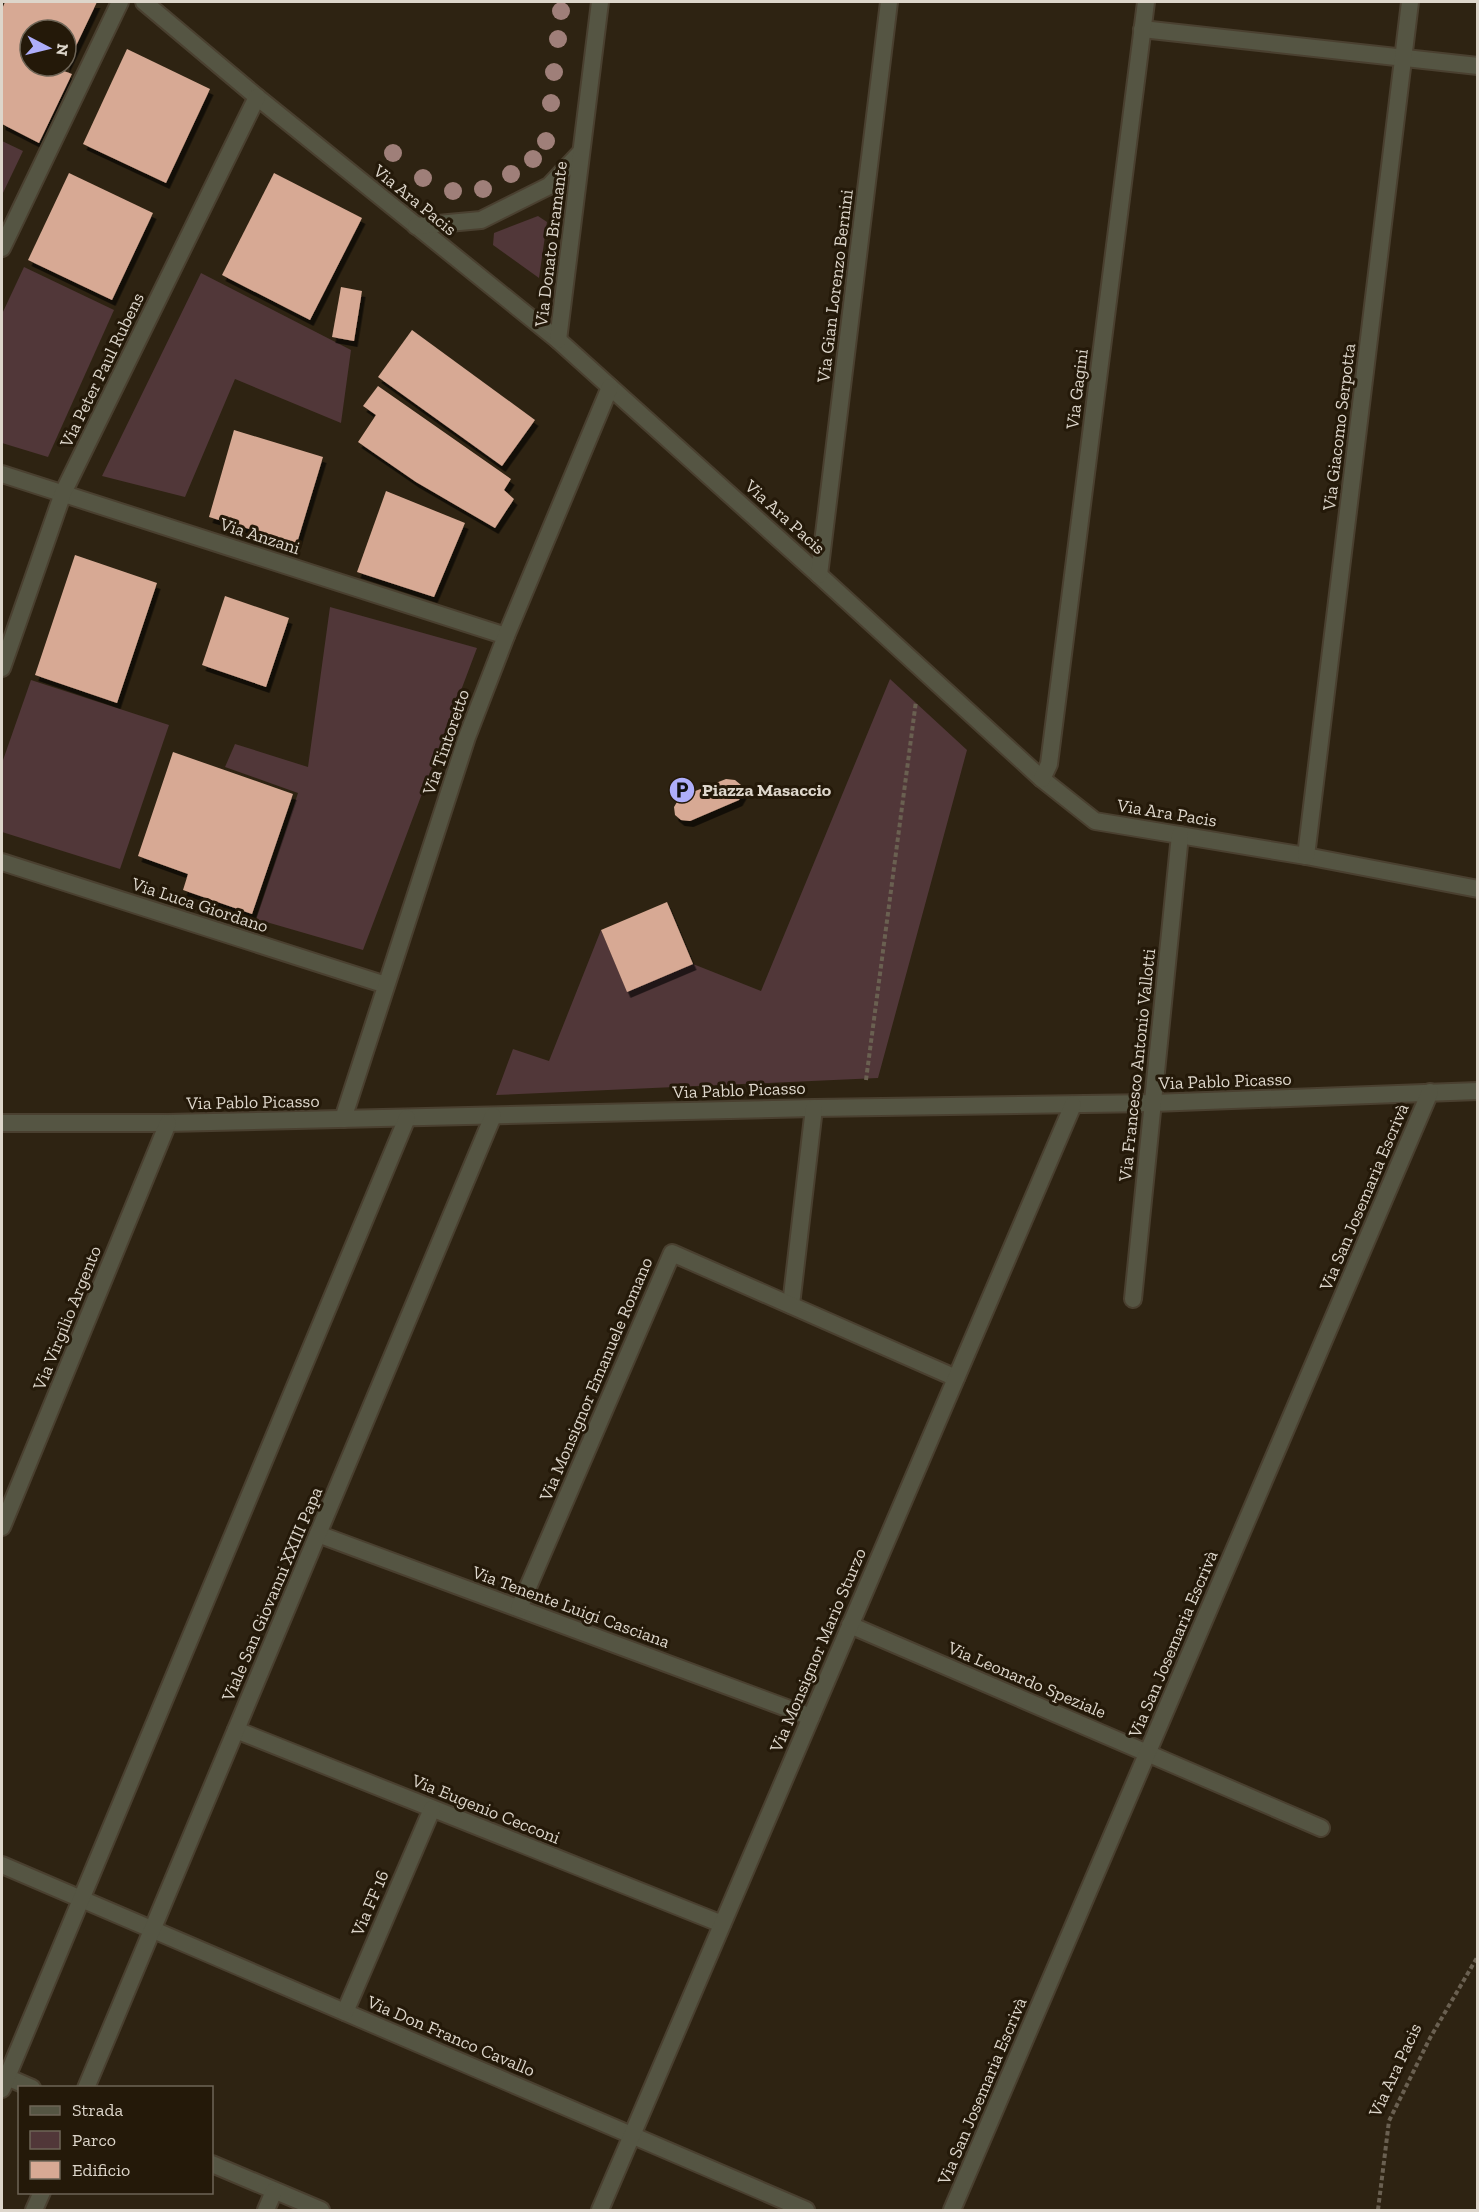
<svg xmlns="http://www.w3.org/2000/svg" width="1479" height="2212" viewBox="0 0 1479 2212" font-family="'Zilla Slab',serif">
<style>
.green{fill:#513739}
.building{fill:#d7a994;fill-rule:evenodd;filter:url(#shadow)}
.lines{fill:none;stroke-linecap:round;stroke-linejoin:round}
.minor-casing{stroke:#4a4030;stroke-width:20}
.path{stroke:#6a6051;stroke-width:4;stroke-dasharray:4.5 3;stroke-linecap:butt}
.minor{stroke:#555543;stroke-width:16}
.tree{fill:#9f7f79}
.labels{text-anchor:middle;stroke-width:6;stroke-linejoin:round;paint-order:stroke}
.street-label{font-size:18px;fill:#ddd6cb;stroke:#241909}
.poi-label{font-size:18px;font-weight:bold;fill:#ddd6cb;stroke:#241909;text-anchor:start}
</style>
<defs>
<filter id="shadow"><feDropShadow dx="3.5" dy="6" stdDeviation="0" flood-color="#0009"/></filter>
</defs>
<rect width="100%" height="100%" fill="#2e2312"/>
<g class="green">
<path d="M2,141l21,10 -21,44z"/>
<path d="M538,216l9,6 -8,56 -46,-33 1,-12z"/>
<path d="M24,267l90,43 -66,147 -46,-14v-129z"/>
<path d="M201,273l150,77 -10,73 -106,-44 -50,118 -83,-21z"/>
<path d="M330,607l147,41 -114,302 -107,-31 42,-126 -73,-26 10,-23 73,23z"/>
<path d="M890,679l77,71 -89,328 -382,17 17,-46 36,12 52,-131 26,61 66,-27 68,27z"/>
<path d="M31,680l138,45 -49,144 -118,-37v-69z"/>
</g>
<g class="building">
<path d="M5,2h92l-33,69 8,3 -33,69 -37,-19v-115zM30,30h36v36h-36z"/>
<path d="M127,49l83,40 -44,94 -83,-39z"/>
<path d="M69,173l84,40 -41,87 -84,-40z"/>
<path d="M274,173l88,45 -52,102 -88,-45z"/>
<path d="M341,287l21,4 -8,50 -22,-4z"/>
<path d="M412,330l123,90 -33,46 -124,-89z"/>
<path d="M378,386l133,93 -7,11 10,9 -19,29 -79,-46 -58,-40 18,-27 -13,-9z"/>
<path d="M234,430l89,27 -26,86 -88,-26z"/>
<path d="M386,491l79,32 -31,74 -77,-25z"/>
<path d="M75,555l82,28 -40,120 -82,-28z"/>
<path d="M225,596l64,22 -23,69 -64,-22z"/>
<path d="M173,752l120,42 -41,120 -69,-24 5,-16 -50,-18z"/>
<path d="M726,779l9,1 6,5 2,8 -4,7 -49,21 -9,-1 -6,-5 -1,-8 6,-10z"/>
<path d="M667,902l26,62 -66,28 -26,-62z"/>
</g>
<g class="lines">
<defs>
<g id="minor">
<path d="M144,2l113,95 301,243 261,235 223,204 53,42 211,35 172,33"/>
<path d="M1142,29l336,37"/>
<path d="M416,226l65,-6 68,-34 32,-34"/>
<path d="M2,248l118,-246"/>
<path d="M558,340l42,-338"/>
<path d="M2,474l504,162"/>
<path d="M819,575l70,-573"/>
<path d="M2,668l61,-175 194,-396"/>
<path d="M1042,779l7,-15 97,-762"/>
<path d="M1306,856l104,-854"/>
<path d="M2,862l384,123"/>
<path d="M343,1119l124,-382 39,-101 104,-249"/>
<path d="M2,1123h166l646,-15 339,-5 325,-12"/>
<path d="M1133,1299l47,-464"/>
<path d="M791,1305l23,-197"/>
<path d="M2,1527l166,-404"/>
<path d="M318,1534l493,183"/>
<path d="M519,1608l153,-355 284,125"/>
<path d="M850,1625l471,203"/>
<path d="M236,1730l486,194"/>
<path d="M2,1865l804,345"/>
<path d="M345,2012l87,-203"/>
<path d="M2,2075l30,13"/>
<path d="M86,2088l407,-972"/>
<path d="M2,2089l405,-971"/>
<path d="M212,2164l109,46"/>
<path d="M34,2210l8,-18"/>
<path d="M266,2210l8,-19"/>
<path d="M600,2210l473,-1105"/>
<path d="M952,2210l478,-1118"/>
</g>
</defs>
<use href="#minor" class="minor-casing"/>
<g class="path">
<path d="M866,1080l50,-379"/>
<path d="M1378,2210l11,-89 41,-83 48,-82"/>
</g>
<use href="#minor" class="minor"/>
</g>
<g class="tree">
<circle cx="561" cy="11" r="9"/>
<circle cx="558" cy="39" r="9"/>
<circle cx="554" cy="72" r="9"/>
<circle cx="551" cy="103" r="9"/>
<circle cx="546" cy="141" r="9"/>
<circle cx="393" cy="153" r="9"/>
<circle cx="533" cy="159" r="9"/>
<circle cx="511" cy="174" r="9"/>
<circle cx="423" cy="178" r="9"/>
<circle cx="483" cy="189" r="9"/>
<circle cx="453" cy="191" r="9"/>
</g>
<defs>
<symbol id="parking-disc" viewBox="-11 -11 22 22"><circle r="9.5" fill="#aeaefa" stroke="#241909"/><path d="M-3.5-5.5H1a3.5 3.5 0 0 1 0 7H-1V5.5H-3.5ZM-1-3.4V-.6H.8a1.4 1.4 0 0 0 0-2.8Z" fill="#111"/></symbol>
</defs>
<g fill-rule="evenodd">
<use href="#parking-disc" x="667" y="775" width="30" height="30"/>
</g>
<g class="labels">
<g class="street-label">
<text transform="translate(415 200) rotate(39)" y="6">Via Ara Pacis</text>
<text transform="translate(551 244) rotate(-83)" y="6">Via Donato Bramante</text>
<text transform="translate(835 286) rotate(-83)" y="6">Via Gian Lorenzo Bernini</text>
<text transform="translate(102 370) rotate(-64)" y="6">Via Peter Paul Rubens</text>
<text transform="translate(1077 389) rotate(-83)" y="6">Via Gagini</text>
<text transform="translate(1339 427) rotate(-83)" y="6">Via Giacomo Serpotta</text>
<text transform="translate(785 517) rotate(42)" y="6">Via Ara Pacis</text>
<text transform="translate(260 536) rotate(18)" y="6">Via Anzani</text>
<text transform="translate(446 742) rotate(-71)" y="6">Via Tintoretto</text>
<text transform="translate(1167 813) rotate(9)" y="6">Via Ara Pacis</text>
<text transform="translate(200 905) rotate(18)" y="6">Via Luca Giordano</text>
<text transform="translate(1137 1065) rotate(-84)" y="6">Via Francesco Antonio Vallotti</text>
<text transform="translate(1225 1081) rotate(-2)" y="6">Via Pablo Picasso</text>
<text transform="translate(739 1090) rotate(-2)" y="6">Via Pablo Picasso</text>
<text transform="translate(253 1102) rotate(-1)" y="6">Via Pablo Picasso</text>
<text transform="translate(1364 1197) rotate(-67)" y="6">Via San Josemaria Escrivà</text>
<text transform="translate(67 1318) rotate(-68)" y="6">Via Virgilio Argento</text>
<text transform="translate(596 1379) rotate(-67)" y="6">Via Monsignor Emanuele Romano</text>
<text transform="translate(272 1594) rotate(-67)" y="6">Viale San Giovanni XXIII Papa</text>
<text transform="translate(571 1607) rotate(20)" y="6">Via Tenente Luigi Casciana</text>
<text transform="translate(1173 1644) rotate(-67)" y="6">Via San Josemaria Escrivà</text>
<text transform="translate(818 1650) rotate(-67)" y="6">Via Monsignor Mario Sturzo</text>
<text transform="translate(1027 1680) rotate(23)" y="6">Via Leonardo Speziale</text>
<text transform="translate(486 1809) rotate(22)" y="6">Via Eugenio Cecconi</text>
<text transform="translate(370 1903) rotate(-67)" y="6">Via FF 16</text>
<text transform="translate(451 2036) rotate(23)" y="6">Via Don Franco Cavallo</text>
<text transform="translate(1395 2070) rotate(-65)" y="6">Via Ara Pacis</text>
<text transform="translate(982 2091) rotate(-67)" y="6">Via San Josemaria Escrivà</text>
</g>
<g class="poi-label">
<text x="702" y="796">Piazza Masaccio</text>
</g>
</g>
<rect width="1479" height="2212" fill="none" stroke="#ddd6cb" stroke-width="6"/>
<rect x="18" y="2086" width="195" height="108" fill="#241909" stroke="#6e6557" stroke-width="1.5"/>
<rect x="30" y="2106" width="30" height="9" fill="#555543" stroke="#6e6557" stroke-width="1.5"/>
<text x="72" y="2116" font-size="18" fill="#ddd6cb">Strada</text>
<rect x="30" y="2131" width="30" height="18" fill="#513739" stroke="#6e6557" stroke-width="1.5"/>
<text x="72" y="2146" font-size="18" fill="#ddd6cb">Parco</text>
<rect x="30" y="2161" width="30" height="18" fill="#d7a994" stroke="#6e6557" stroke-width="1.5"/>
<text x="72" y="2176" font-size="18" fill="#ddd6cb">Edificio</text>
<g transform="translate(48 48) rotate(97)"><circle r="28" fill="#241909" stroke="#6e6557" stroke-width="1.5"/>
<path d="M0-4.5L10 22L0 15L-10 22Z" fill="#aeaefa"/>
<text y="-9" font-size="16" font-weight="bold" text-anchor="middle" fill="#ddd6cb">N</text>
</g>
</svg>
